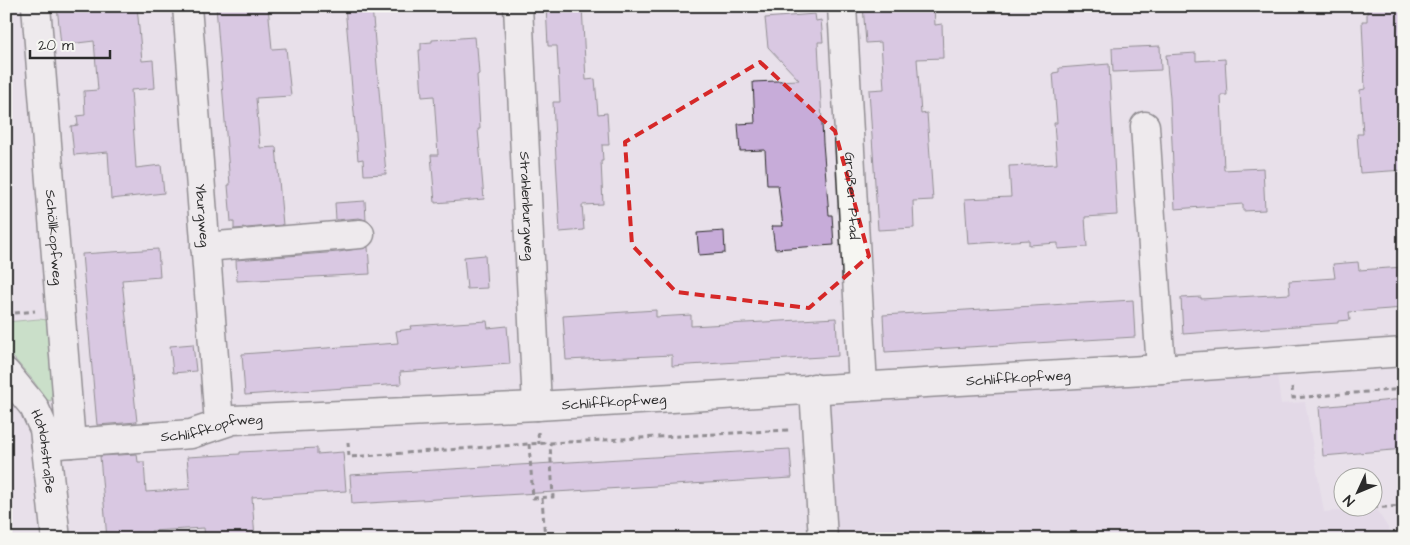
<svg xmlns="http://www.w3.org/2000/svg" width="1410" height="545" viewBox="0 0 1410 545" font-family="'Architects Daughter',sans-serif">
<style>
.built{fill:#ded0e5}
.green{fill:#a6dea2;stroke:#688466}
.building{fill:#c7acd9;stroke:#2b2b2b}
.lines{fill:none;stroke-linecap:round;stroke-linejoin:round}
.minor-casing{stroke:#2b2b2b;stroke-width:31}
.path{stroke:#2b2b2b;stroke-width:3;stroke-dasharray:5 4;stroke-linecap:butt}
.minor{stroke:#f6f6f2;stroke-width:28}
.marked{fill:none;stroke:#d62828;stroke-width:4;stroke-dasharray:10 6;stroke-linejoin:round}
.labels{text-anchor:middle;stroke-width:4;stroke-linejoin:round;paint-order:stroke}
.street-label{font-size:14px;fill:#2b2b2b;stroke:#f6f6f2}
</style>
<rect width="100%" height="100%" fill="#e8e0ea"/>
<filter id="ink" filterUnits="userSpaceOnUse"><feTurbulence type="fractalNoise" baseFrequency=".02" numOctaves="2"/><feDisplacementMap in="SourceGraphic" scale="10" xChannelSelector="R" yChannelSelector="G"/><feConvolveMatrix kernelMatrix="1 2 1 2 8 2 1 2 1" color-interpolation-filters="sRGB"/></filter>
<g filter="url(#ink)">
<path class="built" d="M1277,376l4,28 24,-2 19,110 52,-3 19,30h-561l-9,-137z"/>
<path class="green" d="M39,319l8,1 3,7 3,61 -2,13 -4,-1 -15,-21 -26,-30v-27z"/>
<g class="building">
<path d="M57,6h80l5,55 11,-1 2,28 -24,2 5,78 25,-3 3,28 -53,6 -3,-47 -34,3 -3,-29 7,-1 -1,-9 8,-1 -1,-24 14,-1 -4,-49 -33,4z"/>
<path d="M216,6h52l4,43 14,-1 5,48 -35,2 4,50 16,-1 7,78 -49,4v-7h-3l-3,-37h2z"/>
<path d="M345,6h27l14,168 -22,1 -1,-16 -5,1z"/>
<path d="M546,6h36l4,74 9,-1 3,35 9,-1 2,32h-7l1,16h-2l2,43 -21,1 2,25 -24,2 -7,-130h7l-3,-56h-9z"/>
<path d="M863,6h71l1,19 7,-1 1,34 -26,1 4,55 6,-1 6,87 -20,1 1,27 -36,2 -9,-140 15,-1 -3,-47 -15,1z"/>
<path d="M1367,6h37v164l-44,3 -3,-39h6l-3,-44 5,-1 -3,-68h5z"/>
<path d="M815,14l1,7 5,-1 2,22h-5l5,101 6,72h3l2,30 -59,4 -3,-23h11l-5,-41h-11l-2,-35 -25,1 -2,-27 17,-1 -2,-41 46,-2 -31,-33 -3,-29z"/>
<path d="M474,37l1,10h2l2,27 -2,1 3,54h-2l6,70 -49,4 -4,-48h7l-4,-59 -12,1 -3,-47h2v-7l11,-1v-2z"/>
<path d="M1160,46l1,24 -48,2 -1,-24z"/>
<path d="M1196,53v8l29,-2 2,36h-6l3,75 39,-2 2,42 -22,1v-7l-68,5 -5,-111 -4,-43z"/>
<path d="M1109,64l8,151 -32,2 2,30 -29,2v-6l-29,2v-5l-61,4 -3,-45 46,-2 -2,-31 48,-2 -3,-41h3l-4,-50 6,-1v-4z"/>
<path d="M365,201l1,19 -7,-2 -23,2 -1,-17z"/>
<path d="M724,231l1,22 -26,2 -2,-22z"/>
<path d="M368,247l2,27 -133,7 -1,-21 103,-8z"/>
<path d="M158,249l2,28 -38,3 15,142 -40,3 -15,-171z"/>
<path d="M485,255l2,33 -20,1 -3,-32z"/>
<path d="M1358,262l1,8 45,-3v41l-55,4 1,8 -12,1v2l-155,11 -2,-36 20,-1v2l89,-5 -1,-13 46,-3 -2,-14z"/>
<path d="M1133,300l2,37 -250,15 -2,-37z"/>
<path d="M656,310v7l35,-2v11l145,-8 2,38 -166,10v-11l-106,5 -3,-44z"/>
<path d="M487,321l1,7 19,-2 3,38 -110,8 1,12 -156,11 -3,-41 156,-11 -2,-12 15,-2 -1,-3z"/>
<path d="M193,344l3,27 -23,2 -3,-27z"/>
<path d="M1404,399v50l-81,7 -4,-49z"/>
<path d="M317,448v6l26,-2 3,39 -94,6 3,42h-50l-1,-11 -53,3v8h-44l-7,-83 37,-2 1,8h6l2,30 44,-3 -3,-32 53,-3v-2z"/>
<path d="M790,449l2,29 -440,26 -2,-29z"/>
</g>
<g class="lines">
<defs>
<g id="minor">
<path id="s1" d="M36,6l35,437 -25,2"/>
<path id="s2" d="M187,6l32,417"/>
<path id="s3" d="M518,6l19,400"/>
<path id="s4" d="M842,6l21,380"/>
<path d="M1145,126l16,243"/>
<path d="M205,247l155,-13"/>
<path id="s5" d="M6,373l28,34 10,22 12,110"/>
<path d="M814,388l9,151"/>
<path id="s6" d="M71,443l120,-9 42,-14 304,-14 624,-37 243,-17"/>
</g>
</defs>
<use href="#minor" class="minor-casing"/>
<g class="path">
<path d="M6,314l29,-3"/>
<path d="M1292,387l1,11 111,-9"/>
<path d="M538,432l1,12"/>
<path d="M348,442l1,15 180,-13 261,-14"/>
<path d="M529,444l4,54 20,-1 -3,-54"/>
<path d="M542,498l3,41"/>
<path d="M1346,509l58,-3"/>
</g>
<use href="#minor" class="minor"/>
</g>
</g>
<path d="M0 0H1410V545H0ZM760,62l75,69 34,125 -60,52 -133,-16 -44,-47 -7,-103z" fill="#e8e0ea" fill-opacity=".55" fill-rule="evenodd"/>
<path class="marked" d="M760,62l75,69 34,125 -60,52 -133,-16 -44,-47 -7,-103z"/>
<g class="labels">
<g class="street-label">
<text dy="5" stroke="none"><textPath href="#s4" startOffset="190">Großer Pfad</textPath></text>
<text dy="5" stroke="none"><textPath href="#s3" startOffset="200">Strahlenburgweg</textPath></text>
<text dy="5" stroke="none"><textPath href="#s2" startOffset="210">Yburgweg</textPath></text>
<text dy="5" stroke="none"><textPath href="#s1" startOffset="232">Schöllkopfweg</textPath></text>
<text dy="5" stroke="none"><textPath href="#s6" startOffset="951">Schliffkopfweg</textPath></text>
<text dy="5" stroke="none"><textPath href="#s6" startOffset="546">Schliffkopfweg</textPath></text>
<text dy="5" stroke="none"><textPath href="#s6" startOffset="142">Schliffkopfweg</textPath></text>
<text dy="5" stroke="none"><textPath href="#s5" startOffset="90">Hohlohstraße</textPath></text>
</g>
</g>
<rect width="1410" height="545" fill="none" stroke="#f6f6f2" stroke-width="25"/>
<rect x="12" y="12" width="1385" height="520" fill="none" stroke="#2b2b2b" stroke-width="2" filter="url(#ink)"/>
<g transform="translate(1358 492) rotate(226)"><circle r="24" fill="#f6f6f2" stroke="#a5a5a2"/>
<path d="M0-4L9 19L0 12L-9 19Z" fill="#2b2b2b"/>
<text y="-8" font-size="14" font-weight="bold" text-anchor="middle" fill="#2b2b2b">N</text>
</g>
<path d="M30 50v8h80v-8" fill="none" stroke="#2b2b2b" stroke-width="2.5"/>
<text x="38" y="50" font-size="15" fill="#2b2b2b" stroke="#f6f6f2" stroke-width="4" paint-order="stroke">20 m</text>
</svg>
